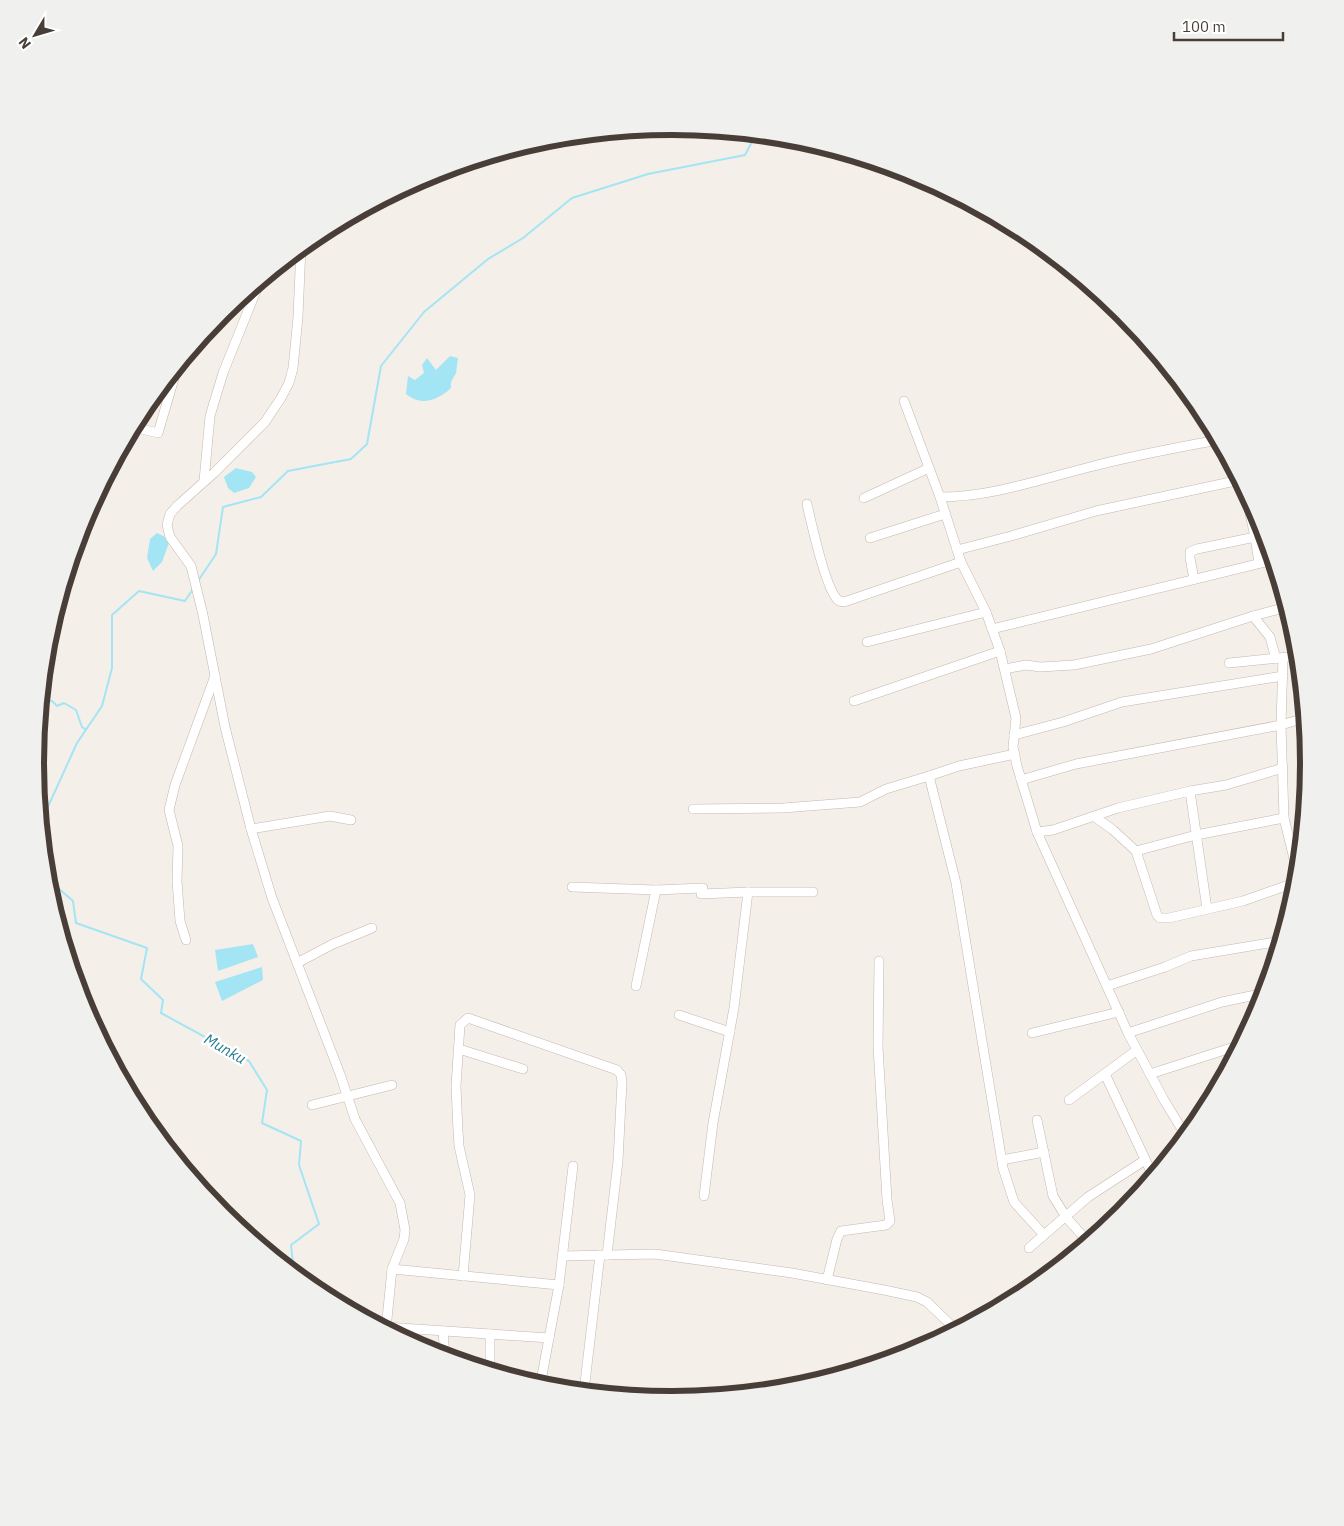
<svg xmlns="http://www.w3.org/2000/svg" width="1344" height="1526" viewBox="0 0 1344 1526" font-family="'IBM Plex Sans',sans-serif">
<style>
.water{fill:#a3e5f4}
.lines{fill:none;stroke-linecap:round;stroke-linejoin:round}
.stream{stroke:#a3e5f4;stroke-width:2}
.street-casing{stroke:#c4b7ae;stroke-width:10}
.street{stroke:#fff;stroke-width:9}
.labels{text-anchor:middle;stroke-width:5;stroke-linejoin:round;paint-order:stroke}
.water-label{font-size:15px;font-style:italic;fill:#247c90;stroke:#fff}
.rim{fill:none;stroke:#493e37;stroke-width:6}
</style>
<rect width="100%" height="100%" fill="#f5efe9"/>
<g class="water">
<path d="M450,356l8,2 -2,15 -5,9v6c-8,8 -23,16 -34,12 -4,-1 -8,-4 -11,-6l2,-18 7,4 9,-7 -2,-8 5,-7 9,12z"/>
<path d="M236,468l16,4 4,5 -7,11 -15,5 -6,-5 -4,-11z"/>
<path d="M157,533l8,4 4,6 -7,19 -9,9 -6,-13 3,-19z"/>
<path d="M253,944l5,13 -40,14 -3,-21z"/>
<path d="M262,967l1,13 -41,21 -7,-19z"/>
</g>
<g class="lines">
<g class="stream">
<path d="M198,581l18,-27 7,-47 38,-10 27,-26 63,-12 16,-15 14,-78 43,-54 64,-53 35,-21 49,-40 76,-24 97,-19 11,-21"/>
<path d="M41,701h11l5,5 7,-3 12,7 6,17 3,2"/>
<path d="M41,822l36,-79 25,-37 10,-38v-53l27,-24 46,10 8,-12"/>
<path d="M46,873l4,8 23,20 3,22 71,25 -6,31 22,21 -2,13 88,48 18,29 -5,33 39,18 -2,24 20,59 -28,21 3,28"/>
</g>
<defs>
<g id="street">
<path d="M301,247l-3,70 -5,51 -4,15 -8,15 -16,24 -51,51 -37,33 -7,8 -3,11 3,12 21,29 12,49 22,112 26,102 21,69 68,176 15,45 45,84 5,27 -1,9 -12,30 -6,60"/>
<path d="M904,401l36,96 21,65 25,50 14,39 16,67 -3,29 4,19 20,66 91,201 36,67 22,36"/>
<path d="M133,427l25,6 20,-68"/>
<path d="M204,481l6,-65 13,-43 37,-92"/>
<path d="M940,497c50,0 98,-17 146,-29 44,-12 88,-20 132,-28"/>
<path d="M864,498l65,-30"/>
<path d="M1251,502l-3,2 7,33 4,26"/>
<path d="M807,504c4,18 19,84 30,95 2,3 3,2 7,3l117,-40"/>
<path d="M870,538l75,-24"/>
<path d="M957,550l54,-14 85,-25 144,-31"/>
<path d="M1194,579l-4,-21v-6l7,-3 68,-14"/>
<path d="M1253,616l17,21 6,22"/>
<path d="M992,629l281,-69"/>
<path d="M867,642l119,-30"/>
<path d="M1283,658l-2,67 3,93 14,57"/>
<path d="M1229,663l69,-7"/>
<path d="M1005,669l21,-4 14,2 34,-2 77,-16 102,-33 34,-9"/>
<path d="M854,701l146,-50"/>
<path d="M1014,735l49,-13 59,-20 161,-26"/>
<path d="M929,776l27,107 47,285 11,34 30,33"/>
<path d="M1021,780l55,-16 205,-39 24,-7"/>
<path d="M1190,791l17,118"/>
<path d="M693,809l90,-1 77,-6 26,-13 43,-13 30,-10 56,-12"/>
<path d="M1095,817l18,13 23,21 21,64 3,3h9l74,-17 54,-19"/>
<path d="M251,829l79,-13 21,4"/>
<path d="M1037,832l16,-2 65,-22 72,-17 36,-6 57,-17"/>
<path d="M1136,851l60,-16 88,-17"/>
<path d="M572,887l84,3 47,-2"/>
<path d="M701,894l47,-2h65"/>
<path d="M186,940l-6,-19 -3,-40 1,-35 -9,-36 6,-25 40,-109"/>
<path d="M297,963l36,-19 39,-16"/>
<path d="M636,986l20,-96"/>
<path d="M1107,986l58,-19 26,-11 90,-15"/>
<path d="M679,1015l51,17"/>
<path d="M1032,1033l87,-21"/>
<path d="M1128,1033l94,-31 43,-9"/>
<path d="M459,1049l64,20"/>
<path d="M1105,1074l48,102"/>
<path d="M1150,1074l90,-29"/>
<path d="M1069,1100l68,-50"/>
<path d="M312,1105l80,-20"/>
<path d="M1037,1120l16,76 13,21 22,25"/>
<path d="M1002,1160l42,-8"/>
<path d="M704,1196l9,-73 21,-115 14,-116"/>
<path d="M1029,1248l59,-51 57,-37"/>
<path d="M562,1256l93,-2 137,19 92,17 33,7 10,5 29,28"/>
<path d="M392,1269l167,16"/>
<path d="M463,1276l7,-81 -11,-49 -1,-15 -2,-45 4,-61 8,-7 149,52 4,5 1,7 -4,79 -11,94"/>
<path d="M827,1280l10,-41 4,-8 45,-6 4,-4 -3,-21 -9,-153 1,-86"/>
<path d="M386,1327l163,11"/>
<path d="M443,1331l2,26"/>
<path d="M490,1370v-36"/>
<path d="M540,1386l19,-101 14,-119"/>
<path d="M584,1391l16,-136"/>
</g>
</defs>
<use href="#street" class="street-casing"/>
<use href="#street" class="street"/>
</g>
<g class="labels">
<g class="water-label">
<text transform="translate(225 1049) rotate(30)" y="5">Munku</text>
</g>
</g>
<path d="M0 0H1344V1526H0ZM44 763a628 628 0 1 1 1256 0a628 628 0 1 1-1256 0Z" fill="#f0f0ef" fill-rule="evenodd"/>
<path class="rim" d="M44 763a628 628 0 1 1 1256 0a628 628 0 1 1-1256 0Z"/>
<g transform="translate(35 35) rotate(232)" stroke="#ffffff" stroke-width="4" paint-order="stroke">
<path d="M0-4L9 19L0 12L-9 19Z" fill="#493e37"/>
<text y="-8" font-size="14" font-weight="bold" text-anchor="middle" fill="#493e37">N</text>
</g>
<path d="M1174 32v8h109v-8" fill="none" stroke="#493e37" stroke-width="2.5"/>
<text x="1182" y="32" font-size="15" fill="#493e37" stroke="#ffffff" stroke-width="4" paint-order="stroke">100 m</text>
</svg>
